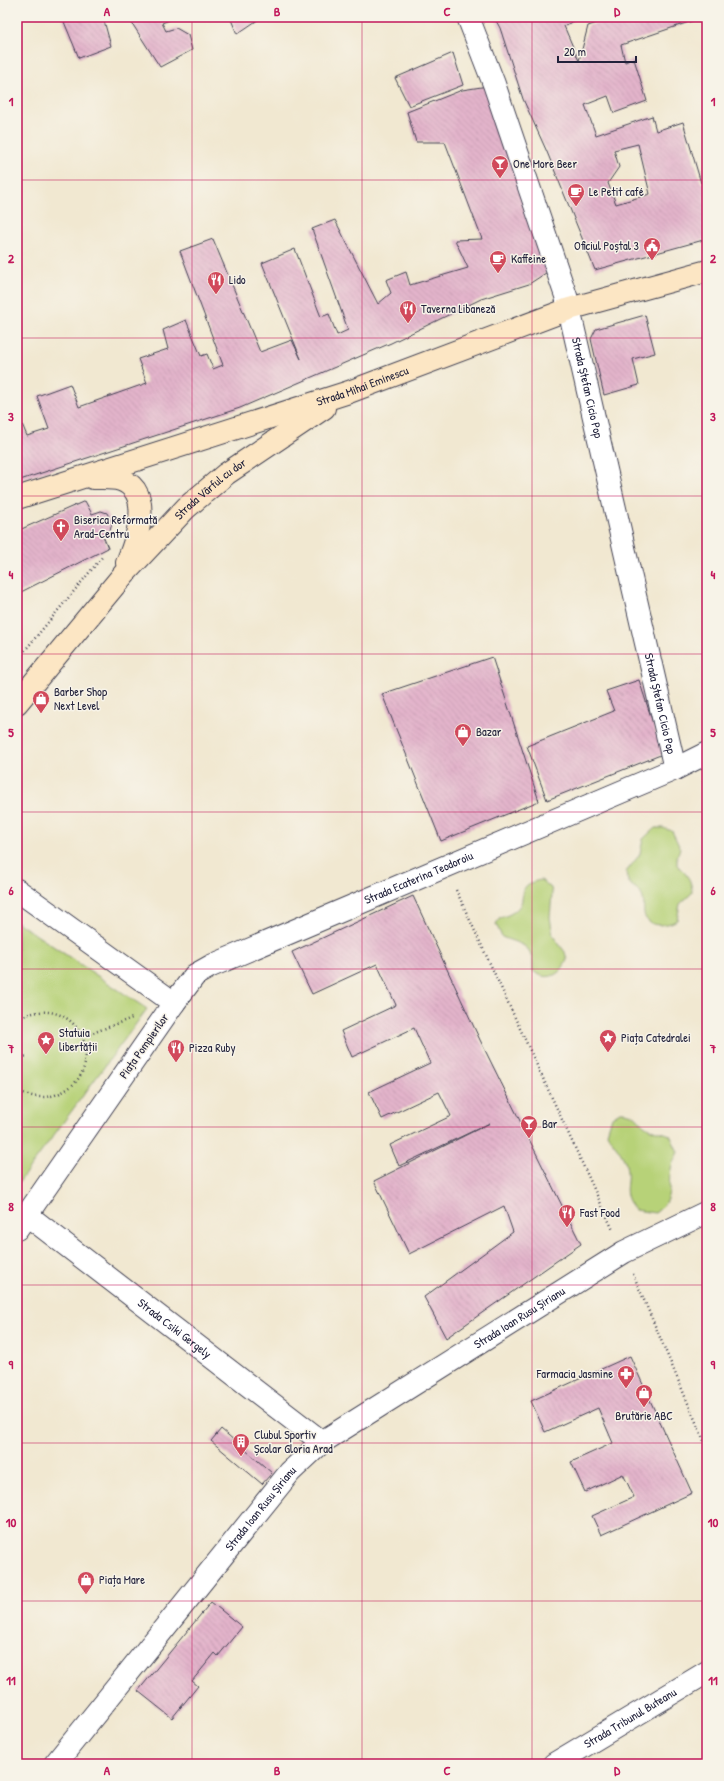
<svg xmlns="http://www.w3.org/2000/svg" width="724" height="1781" viewBox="0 0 724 1781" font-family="'Patrick Hand',sans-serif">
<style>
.green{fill:#b7d278;stroke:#6c7a5a}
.building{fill:url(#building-back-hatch);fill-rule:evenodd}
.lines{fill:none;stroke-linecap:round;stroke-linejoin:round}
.street-casing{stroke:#414052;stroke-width:24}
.secondary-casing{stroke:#414052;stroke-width:24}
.path{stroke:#414052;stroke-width:2.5;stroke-dasharray:1 3;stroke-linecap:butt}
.street{stroke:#fff;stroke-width:22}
.secondary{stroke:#fce6c4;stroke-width:22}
.grid{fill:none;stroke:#c2185b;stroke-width:1;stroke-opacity:0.55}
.labels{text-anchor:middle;stroke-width:3;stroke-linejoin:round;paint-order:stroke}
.poi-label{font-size:12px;fill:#22223b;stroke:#f7f3e8;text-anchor:start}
.street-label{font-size:12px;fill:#22223b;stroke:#f7f3e8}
.neatline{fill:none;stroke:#c2185b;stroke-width:1.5}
.grid-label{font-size:13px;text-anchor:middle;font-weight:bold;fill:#c2185b}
</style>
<defs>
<pattern id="building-back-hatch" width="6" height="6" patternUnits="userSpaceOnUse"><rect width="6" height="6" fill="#e3b4cb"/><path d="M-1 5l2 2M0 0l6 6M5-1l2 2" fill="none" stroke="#c29aaf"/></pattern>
</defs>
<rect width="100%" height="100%" fill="#f7f3e8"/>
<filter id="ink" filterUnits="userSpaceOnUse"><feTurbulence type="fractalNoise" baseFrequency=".025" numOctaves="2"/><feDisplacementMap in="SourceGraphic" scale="8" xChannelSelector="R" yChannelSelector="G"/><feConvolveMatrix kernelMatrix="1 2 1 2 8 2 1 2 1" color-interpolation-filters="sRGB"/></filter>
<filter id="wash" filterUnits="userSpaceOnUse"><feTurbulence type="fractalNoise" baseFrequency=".012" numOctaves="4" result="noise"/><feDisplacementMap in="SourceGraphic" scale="16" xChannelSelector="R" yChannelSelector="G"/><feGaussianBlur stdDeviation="0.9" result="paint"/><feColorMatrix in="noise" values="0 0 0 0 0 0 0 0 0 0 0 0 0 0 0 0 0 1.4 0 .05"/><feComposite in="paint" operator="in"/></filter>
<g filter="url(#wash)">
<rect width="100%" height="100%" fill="#f1e8d1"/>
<g class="green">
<path d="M655,828h8l9,3 8,17 -3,9v8c9,9 15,14 15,28l-12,11 -3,16c-9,6 -31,9 -33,-7 -1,-6 1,-13 -3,-19 -6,-10 -13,-5 -15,-22l14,-18 3,-15z"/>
<path d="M541,880l10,8 1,6 -2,23 3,19 12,16 2,8c-7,16 -20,22 -34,11 0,-28 -10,-25 -31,-34l-6,-13 4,-6c6,-2 12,-4 17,-9 12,-11 -4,-24 24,-29z"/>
<path d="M17,922l130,87 -130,176z"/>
<path d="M620,1112c21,0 16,11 31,17 6,3 13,3 19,6l8,17c-2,5 -6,11 -7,17 -4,20 3,30 -16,44l-20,-3c-16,-20 -4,-24 -9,-45 -3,-12 -13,-21 -19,-32l5,-16z"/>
</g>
<g id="blocks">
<g class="building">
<path d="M62,17h41l8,29 -32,12z"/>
<path d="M128,17h49l-15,6 4,8 10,-3 12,7 4,15 -32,17z"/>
<path d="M230,17h32l-25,17z"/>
<path d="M494,17h87l-17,9 15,35 9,-35 26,-9h90l-83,28 4,17 9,-3 13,42 -33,12 -6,-17 -23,9 11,30 56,-19 4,15 27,-9 18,61 6,-2v58l-112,31 -48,-118 -24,-53 -23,-71zM638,144l12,50 -34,10 -8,-21 11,-16 -5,-17z"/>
<path d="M453,53l10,32 -54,21 -14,-28z"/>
<path d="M488,86l61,185 -20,13 -48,15 -90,44 -151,65 -223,73v-69l10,24 22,-7 -12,-33 33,-12 9,23 68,-24 -9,-24 30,-10 -5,-19 23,-10 15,36 6,-2 6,15 10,-4 -43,-114 33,-12 47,113 32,-12 9,19 -39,-96 33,-14 26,68 8,-3 8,21 11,-5 -36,-101 23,-9 43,84 13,-11 -5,-13 20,-8 4,13 58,-17 -13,-28 27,-1 -37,-97h-29l-9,-30 55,-22z"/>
<path d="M645,315l10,38 -22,6 6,26 -35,10 -13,-56 5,-10z"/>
<path d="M85,501l7,13 9,-3 6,2 5,10 -2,8 -7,5 5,12 -91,46v-63z"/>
<path d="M492,657l47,144 -98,40 -59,-147z"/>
<path d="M639,680l24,74 -116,46 -20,-54 87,-35 -8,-20z"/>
<path d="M413,896l67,144 101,204 -135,94 -22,-41 89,-65 -9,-26 -95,48 -35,-73 116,-58 -91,43 -9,-21 61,-29 -12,-24 -57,27 -13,-27 61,-29 -16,-35 -62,29 -11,-26 55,-26 -19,-41 -65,30 -20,-42z"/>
<path d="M630,1356l62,137 -91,42 -9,-19 42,-19 -11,-23 -38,18 -14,-30 42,-19 -15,-35 -53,24 -14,-31z"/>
<path d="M221,1429l51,44 -10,11 -51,-43z"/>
<path d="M211,1602l31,25 -24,29 -3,-3 -23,28 6,5 -26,32 -34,-27z"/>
</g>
</g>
</g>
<g filter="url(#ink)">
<use href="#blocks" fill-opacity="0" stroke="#414052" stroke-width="1"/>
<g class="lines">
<defs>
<g id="street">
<path id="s1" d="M468,17l26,67 72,212 109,473"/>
<path d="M17,890l157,113 -157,226"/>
<path id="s2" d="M174,1003l21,-28 16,-9 464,-197 32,-16"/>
<path id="s3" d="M27,1215l295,227"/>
<path id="s4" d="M55,1764l235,-292 32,-30 302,-190 83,-40"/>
<path id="s5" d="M554,1764l153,-92"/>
</g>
<g id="secondary">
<path d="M93,478c9,0 19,-1 28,2 34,12 15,61 6,83"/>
<path id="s6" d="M17,498l332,-106 220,-83 138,-38"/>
<path id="s7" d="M17,703l107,-129 62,-66 40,-34 98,-66"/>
</g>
</defs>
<use href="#street" class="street-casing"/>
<use href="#secondary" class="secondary-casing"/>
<g class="path">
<path d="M17,660l86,-104"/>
<path d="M703,781l4,9"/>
<path d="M456,890l157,340"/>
<path d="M17,1019c64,-33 97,56 38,76 -13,4 -28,2 -38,-6"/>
<path d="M82,1037l50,-19"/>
<path d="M17,1058l11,-2"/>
<path d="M17,1177l3,6"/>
<path d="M633,1274l74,174"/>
</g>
<use href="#street" class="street"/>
<use href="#secondary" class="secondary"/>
</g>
</g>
<path class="grid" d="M192,17v1747M362,17v1747M532,17v1747M17,180h690M17,338h690M17,496h690M17,654h690M17,812h690M17,969h690M17,1127h690M17,1285h690M17,1443h690M17,1601h690"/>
<defs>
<symbol id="bar-pin" viewBox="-11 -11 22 30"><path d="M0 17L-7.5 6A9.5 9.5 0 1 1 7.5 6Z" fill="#d1495b" stroke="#f7f3e8"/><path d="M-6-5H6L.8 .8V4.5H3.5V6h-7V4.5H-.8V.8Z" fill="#fff"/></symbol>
<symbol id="cafe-pin" viewBox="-11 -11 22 30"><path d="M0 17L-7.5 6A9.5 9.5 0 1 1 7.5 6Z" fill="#d1495b" stroke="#f7f3e8"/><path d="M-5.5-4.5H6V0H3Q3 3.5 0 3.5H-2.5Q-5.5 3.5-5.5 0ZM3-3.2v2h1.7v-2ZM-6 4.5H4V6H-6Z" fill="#fff"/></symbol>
<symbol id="civic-pin" viewBox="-11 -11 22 30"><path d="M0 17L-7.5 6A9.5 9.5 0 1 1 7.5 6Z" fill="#d1495b" stroke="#f7f3e8"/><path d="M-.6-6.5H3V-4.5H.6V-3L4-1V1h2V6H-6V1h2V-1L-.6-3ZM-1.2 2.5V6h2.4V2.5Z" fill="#fff"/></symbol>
<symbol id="restaurant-pin" viewBox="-11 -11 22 30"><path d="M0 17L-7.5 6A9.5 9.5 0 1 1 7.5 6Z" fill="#d1495b" stroke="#f7f3e8"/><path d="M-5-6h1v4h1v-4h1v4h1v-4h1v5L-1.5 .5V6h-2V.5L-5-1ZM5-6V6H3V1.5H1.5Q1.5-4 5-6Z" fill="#fff"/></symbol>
<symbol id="church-pin" viewBox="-11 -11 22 30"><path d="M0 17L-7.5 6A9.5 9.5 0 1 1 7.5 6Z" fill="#d1495b" stroke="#f7f3e8"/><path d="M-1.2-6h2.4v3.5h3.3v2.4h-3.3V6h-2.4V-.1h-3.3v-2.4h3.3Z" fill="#fff"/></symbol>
<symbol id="shop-pin" viewBox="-11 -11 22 30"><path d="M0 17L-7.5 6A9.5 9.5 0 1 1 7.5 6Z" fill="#d1495b" stroke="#f7f3e8"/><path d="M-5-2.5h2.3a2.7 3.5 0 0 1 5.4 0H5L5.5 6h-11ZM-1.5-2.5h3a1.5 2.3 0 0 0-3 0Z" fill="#fff"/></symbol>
<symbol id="sight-pin" viewBox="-11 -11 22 30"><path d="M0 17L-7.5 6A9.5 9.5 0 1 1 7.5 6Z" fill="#d1495b" stroke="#f7f3e8"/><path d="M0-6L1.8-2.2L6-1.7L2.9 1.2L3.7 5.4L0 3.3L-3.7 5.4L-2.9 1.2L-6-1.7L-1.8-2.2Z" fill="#fff"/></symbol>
<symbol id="pharmacy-pin" viewBox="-11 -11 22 30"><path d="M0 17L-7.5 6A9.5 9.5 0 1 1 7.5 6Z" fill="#d1495b" stroke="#f7f3e8"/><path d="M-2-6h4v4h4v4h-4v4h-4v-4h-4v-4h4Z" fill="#fff"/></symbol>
<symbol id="building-pin" viewBox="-11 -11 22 30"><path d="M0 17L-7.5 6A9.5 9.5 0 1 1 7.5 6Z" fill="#d1495b" stroke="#f7f3e8"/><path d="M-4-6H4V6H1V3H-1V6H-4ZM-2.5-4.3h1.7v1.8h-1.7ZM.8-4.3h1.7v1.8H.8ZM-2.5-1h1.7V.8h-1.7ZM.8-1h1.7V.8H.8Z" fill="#fff"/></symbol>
</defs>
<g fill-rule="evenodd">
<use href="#bar-pin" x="490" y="154" width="20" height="27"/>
<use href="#cafe-pin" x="566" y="182" width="20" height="27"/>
<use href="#civic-pin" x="642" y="236" width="20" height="27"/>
<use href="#cafe-pin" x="488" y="249" width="20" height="27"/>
<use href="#restaurant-pin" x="206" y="270" width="20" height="27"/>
<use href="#restaurant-pin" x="398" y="299" width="20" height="27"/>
<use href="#church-pin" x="51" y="517" width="20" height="27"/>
<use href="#shop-pin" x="31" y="689" width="20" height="27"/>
<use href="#shop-pin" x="453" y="722" width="20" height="27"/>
<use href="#sight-pin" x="598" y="1028" width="20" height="27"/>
<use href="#sight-pin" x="36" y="1030" width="20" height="27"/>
<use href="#restaurant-pin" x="166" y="1038" width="20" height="27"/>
<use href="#bar-pin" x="519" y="1114" width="20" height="27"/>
<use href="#restaurant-pin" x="557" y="1203" width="20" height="27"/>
<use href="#pharmacy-pin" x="616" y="1364" width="20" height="27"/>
<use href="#shop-pin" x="634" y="1383" width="20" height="27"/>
<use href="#building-pin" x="231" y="1432" width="20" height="27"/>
<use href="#shop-pin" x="76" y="1570" width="20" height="27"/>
</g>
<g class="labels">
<g class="poi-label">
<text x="513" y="168">One More Beer</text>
<text x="589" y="196">Le Petit café</text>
<text x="639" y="250" text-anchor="end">Oficiul Poștal 3</text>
<text x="511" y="263">Kaffeine</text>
<text x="229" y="284">Lido</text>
<text x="421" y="313">Taverna Libaneză</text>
<text x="74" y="524">Biserica Reformată<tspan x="74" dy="14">Arad-Centru</tspan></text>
<text x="54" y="696">Barber Shop<tspan x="54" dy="14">Next Level</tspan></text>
<text x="476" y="736">Bazar</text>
<text x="59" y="1037">Statuia<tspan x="59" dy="14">libertății</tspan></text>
<text x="621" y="1042">Piața Catedralei</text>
<text x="189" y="1052">Pizza Ruby</text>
<text x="542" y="1128">Bar</text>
<text x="580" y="1217">Fast Food</text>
<text x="613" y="1378" text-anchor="end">Farmacia Jasmine</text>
<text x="644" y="1420" text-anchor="middle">Brutărie ABC</text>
<text x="254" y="1439">Clubul Sportiv<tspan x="254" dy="14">Școlar Gloria Arad</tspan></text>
<text x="99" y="1584">Piața Mare</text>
</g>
<g class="street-label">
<text dy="4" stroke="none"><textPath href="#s6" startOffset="363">Strada Mihai Eminescu</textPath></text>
<text dy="4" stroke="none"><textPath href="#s1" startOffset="390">Strada Ștefan Cicio Pop</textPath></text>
<text dy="4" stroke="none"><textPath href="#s7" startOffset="289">Strada Vârful cu dor</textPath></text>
<text dy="4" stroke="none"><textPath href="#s1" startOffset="714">Strada Ștefan Cicio Pop</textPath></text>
<text dy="4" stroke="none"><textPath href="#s2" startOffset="279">Strada Ecaterina Teodoroiu</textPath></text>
<text transform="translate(144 1046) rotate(-55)" y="4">Piața Pompierilor</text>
<text dy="4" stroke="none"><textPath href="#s4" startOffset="652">Strada Ioan Rusu Șirianu</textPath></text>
<text dy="4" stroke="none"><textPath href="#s3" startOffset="186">Strada Csiki Gergely</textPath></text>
<text dy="4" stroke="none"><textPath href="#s4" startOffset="328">Strada Ioan Rusu Șirianu</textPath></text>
<text dy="4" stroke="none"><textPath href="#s5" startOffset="89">Strada Tribunul Buteanu</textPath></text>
</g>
</g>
<rect width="724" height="1781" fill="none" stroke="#f7f3e8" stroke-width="44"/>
<path d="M558 56v6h78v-6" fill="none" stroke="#22223b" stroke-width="2"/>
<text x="564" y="56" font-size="12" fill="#22223b" stroke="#f7f3e8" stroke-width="3" paint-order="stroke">20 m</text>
<rect x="22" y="22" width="680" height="1737" class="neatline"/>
<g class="grid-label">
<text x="107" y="16">A</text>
<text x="277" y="16">B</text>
<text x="447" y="16">C</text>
<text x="617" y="16">D</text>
<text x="11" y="106">1</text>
<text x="713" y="106">1</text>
<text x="11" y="263">2</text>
<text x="713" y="263">2</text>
<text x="11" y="421">3</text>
<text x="713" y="421">3</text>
<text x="11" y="579">4</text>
<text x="713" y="579">4</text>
<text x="11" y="737">5</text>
<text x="713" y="737">5</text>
<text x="11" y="895">6</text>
<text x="713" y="895">6</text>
<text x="11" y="1053">7</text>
<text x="713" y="1053">7</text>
<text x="11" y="1211">8</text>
<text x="713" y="1211">8</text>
<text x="11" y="1369">9</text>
<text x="713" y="1369">9</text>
<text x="11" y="1527">10</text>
<text x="713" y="1527">10</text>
<text x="11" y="1685">11</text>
<text x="713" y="1685">11</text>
<text x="107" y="1775">A</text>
<text x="277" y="1775">B</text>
<text x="447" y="1775">C</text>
<text x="617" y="1775">D</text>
</g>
</svg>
